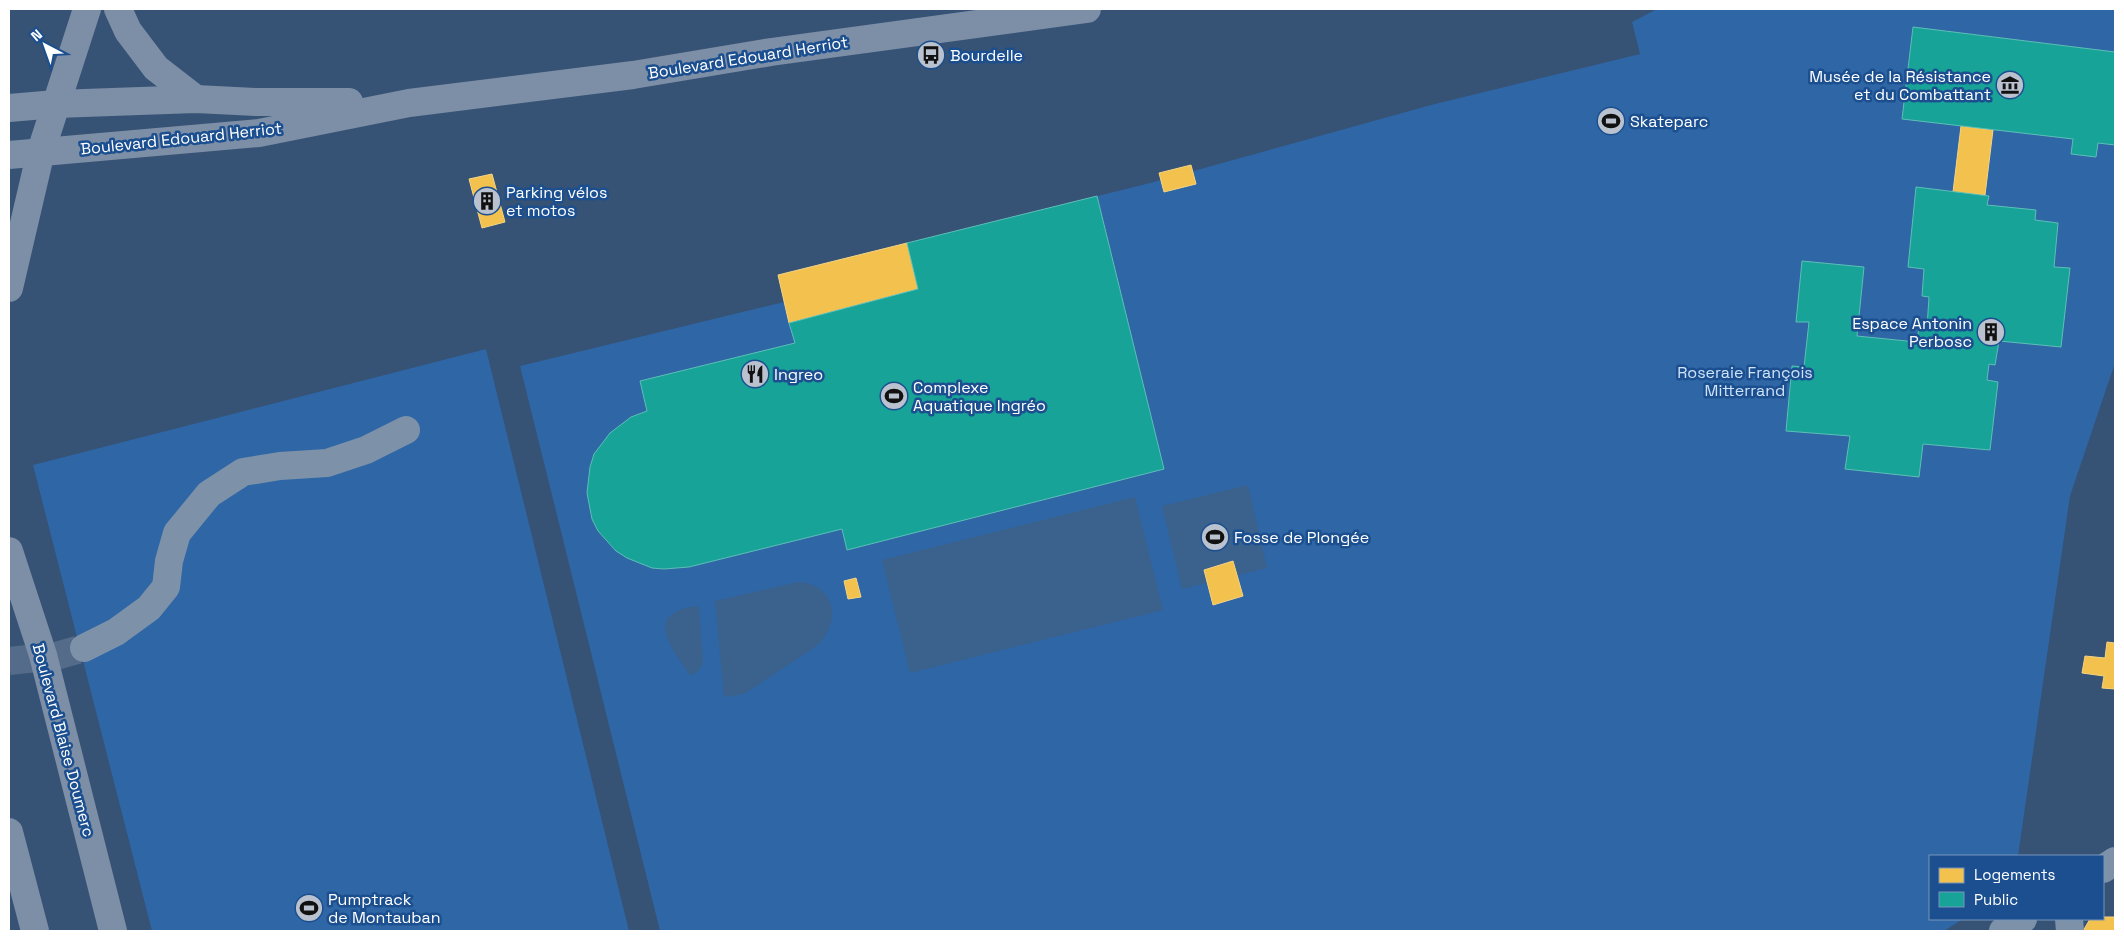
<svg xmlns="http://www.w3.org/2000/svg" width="2124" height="940" viewBox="0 0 2124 940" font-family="'Space Grotesk',sans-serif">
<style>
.green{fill:#2f66a5}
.water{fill:#3b618d}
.homes{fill:#f2c14e;stroke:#f6d483}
.public{fill:#17a398;stroke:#5dbfb7}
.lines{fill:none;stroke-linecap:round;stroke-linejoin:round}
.minor-tunnel{stroke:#546c89;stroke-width:28;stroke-dasharray:28 14;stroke-linecap:butt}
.minor{stroke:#7d92a8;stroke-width:28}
.major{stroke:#7d8ea7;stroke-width:28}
.labels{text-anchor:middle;stroke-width:5;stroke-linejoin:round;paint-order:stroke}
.poi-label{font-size:16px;fill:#fff;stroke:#1b4f8f;text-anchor:start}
.street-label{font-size:16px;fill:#fff;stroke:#1b4f8f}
.park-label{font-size:16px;fill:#cfe3fa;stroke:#1b4f8f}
</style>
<rect width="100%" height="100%" fill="#365274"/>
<g class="green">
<path d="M1657,9h458v354l-45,133 -52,360h-88v63h33l-19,12h-1284l-140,-565 264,-64 -6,-27 372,-92 281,-78 209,-51 -8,-32z"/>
<path d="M486,349l143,582h-477l-119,-466z"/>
</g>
<g class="water">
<path d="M1248,485l19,83 -85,21 -20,-83z"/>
<path d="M1135,497l28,113 -253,63 -28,-113z"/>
<path d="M798,582c38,2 45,42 17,65l-71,47 -20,3 -9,-96z"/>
<path d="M699,606l4,57 -3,6 -9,7c-10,-15 -42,-52 -15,-64 6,-4 15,-5 23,-6z"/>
</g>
<g class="homes">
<path d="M1961,126l32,4 -8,65 -32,-3z"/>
<path d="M1191,165l5,19 -32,8 -5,-19z"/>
<path d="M492,174l13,48 -23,6 -13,-49z"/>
<path d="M907,243l11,46 -129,34 -11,-48z"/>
<path d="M1233,561l10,35 -30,9 -9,-35z"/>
<path d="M856,578l5,19 -13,2 -4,-18z"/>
<path d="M2107,642l8,1v46l-13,-1 2,-12 -22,-3 3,-17 20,2z"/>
<path d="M2103,917h12v14h-32l7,-12h13z"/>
</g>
<g class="public">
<path d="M1913,27l202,25v93l-17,-2 -2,14 -25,-3 2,-15 -171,-20z"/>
<path d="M1916,187l73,9 -2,9 49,5 -1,10 23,3 -4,44 16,1 -9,79 -62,-6 -4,24 -6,-1 -2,16 11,2 -8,68 -67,-6 -4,33 -74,-8 5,-33 -64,-5 6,-65 12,1 5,-45h-13l6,-61 62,6 -7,69 60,6 2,-15h8l2,-30 -7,-1 2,-27 -16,-2z"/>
<path d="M1097,196l67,273 -317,81 -5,-21 -153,38 -25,2 -12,-1 -25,-10 -11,-7 -18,-20 -6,-12 -5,-26 3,-26 4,-13 16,-21 21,-16 16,-6 -7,-30 155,-38 -6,-20 129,-34 -11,-46z"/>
</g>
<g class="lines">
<path class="minor-tunnel" d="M9,661l47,-5 28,-8"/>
<g class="minor">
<path d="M84,648l32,-16 33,-24 17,-21 3,-26 8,-28 32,-39 34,-22 37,-6 47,-3 39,-13 40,-20"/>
<path d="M2103,869l12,-8"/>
<path d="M2069,919l1,12"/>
<path d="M2003,931l20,-12"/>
</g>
<g class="major">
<path d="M118,9l10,22 28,37 40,31"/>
<path d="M9,108l47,-4 140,-5 60,3h93"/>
<path d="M9,155l250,-22 150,-30 224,-28 138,-23 316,-43"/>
<path d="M9,288l32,-137 46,-142"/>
<path d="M9,551l34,104 70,276"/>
<path d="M9,832l26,99"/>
</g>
</g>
<defs>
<symbol id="bus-disc" viewBox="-11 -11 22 22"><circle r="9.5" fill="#b9c2ce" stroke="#1b4f8f"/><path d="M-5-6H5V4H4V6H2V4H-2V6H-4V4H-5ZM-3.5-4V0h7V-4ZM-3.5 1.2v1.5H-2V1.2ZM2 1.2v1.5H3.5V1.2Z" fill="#111"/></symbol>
<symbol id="museum-disc" viewBox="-11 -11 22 22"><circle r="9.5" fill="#b9c2ce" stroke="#1b4f8f"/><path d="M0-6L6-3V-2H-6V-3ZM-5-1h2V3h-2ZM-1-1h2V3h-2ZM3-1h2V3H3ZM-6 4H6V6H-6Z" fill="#111"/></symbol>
<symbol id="stadium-disc" viewBox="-11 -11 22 22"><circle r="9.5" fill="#b9c2ce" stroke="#1b4f8f"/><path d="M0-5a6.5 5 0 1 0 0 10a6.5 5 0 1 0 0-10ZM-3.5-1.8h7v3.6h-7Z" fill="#111"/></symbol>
<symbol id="building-disc" viewBox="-11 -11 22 22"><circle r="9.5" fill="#b9c2ce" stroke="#1b4f8f"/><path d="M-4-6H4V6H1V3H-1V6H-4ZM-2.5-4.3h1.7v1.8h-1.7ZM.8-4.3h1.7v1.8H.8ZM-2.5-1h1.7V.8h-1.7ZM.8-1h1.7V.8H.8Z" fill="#111"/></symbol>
<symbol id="restaurant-disc" viewBox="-11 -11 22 22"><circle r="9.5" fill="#b9c2ce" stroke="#1b4f8f"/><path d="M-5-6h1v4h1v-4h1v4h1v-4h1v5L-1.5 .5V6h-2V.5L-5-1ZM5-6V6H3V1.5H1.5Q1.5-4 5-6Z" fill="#111"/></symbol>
</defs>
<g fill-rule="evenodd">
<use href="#bus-disc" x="915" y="39" width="32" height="32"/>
<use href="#museum-disc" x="1994" y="69" width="32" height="32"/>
<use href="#stadium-disc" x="1595" y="105" width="32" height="32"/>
<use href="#building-disc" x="471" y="185" width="32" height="32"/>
<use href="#building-disc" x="1975" y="316" width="32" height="32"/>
<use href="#restaurant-disc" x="739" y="358" width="32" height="32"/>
<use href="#stadium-disc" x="878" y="380" width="32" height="32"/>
<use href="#stadium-disc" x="1199" y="521" width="32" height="32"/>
<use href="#stadium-disc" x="293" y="892" width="32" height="32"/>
</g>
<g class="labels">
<g class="poi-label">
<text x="950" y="61">Bourdelle</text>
<text x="1991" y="82" text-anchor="end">Musée de la Résistance<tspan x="1991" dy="18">et du Combattant</tspan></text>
<text x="1630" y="127">Skateparc</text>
<text x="506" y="198">Parking vélos<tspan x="506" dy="18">et motos</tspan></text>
<text x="1972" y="329" text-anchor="end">Espace Antonin<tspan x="1972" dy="18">Perbosc</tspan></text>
<text x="774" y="380">Ingreo</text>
<text x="913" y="393">Complexe<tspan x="913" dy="18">Aquatique Ingréo</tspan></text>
<text x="1234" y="543">Fosse de Plongée</text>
<text x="328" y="905">Pumptrack<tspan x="328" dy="18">de Montauban</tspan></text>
</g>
<g class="street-label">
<text transform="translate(748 57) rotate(-9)" y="6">Boulevard Edouard Herriot</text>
<text transform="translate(181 138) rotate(-6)" y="6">Boulevard Edouard Herriot</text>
<text transform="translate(64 740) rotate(75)" y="6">Boulevard Blaise Doumerc</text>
</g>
<g class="park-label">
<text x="1745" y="378">Roseraie François<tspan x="1745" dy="18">Mitterrand</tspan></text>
</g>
</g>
<rect width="2124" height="940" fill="none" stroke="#ffffff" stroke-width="20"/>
<rect x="1929" y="855" width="175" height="65" fill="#1b4f8f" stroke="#7695bc"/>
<rect x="1939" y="868" width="25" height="15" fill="#f2c14e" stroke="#7695bc"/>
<text x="1974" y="880" font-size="15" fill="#ffffff">Logements</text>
<rect x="1939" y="892" width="25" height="15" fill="#17a398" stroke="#7695bc"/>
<text x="1974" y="905" font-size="15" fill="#ffffff">Public</text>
<g transform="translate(45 45) rotate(319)" stroke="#1b4f8f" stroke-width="4" paint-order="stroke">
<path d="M0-4L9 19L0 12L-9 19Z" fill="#ffffff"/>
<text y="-8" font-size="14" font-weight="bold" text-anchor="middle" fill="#ffffff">N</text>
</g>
</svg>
